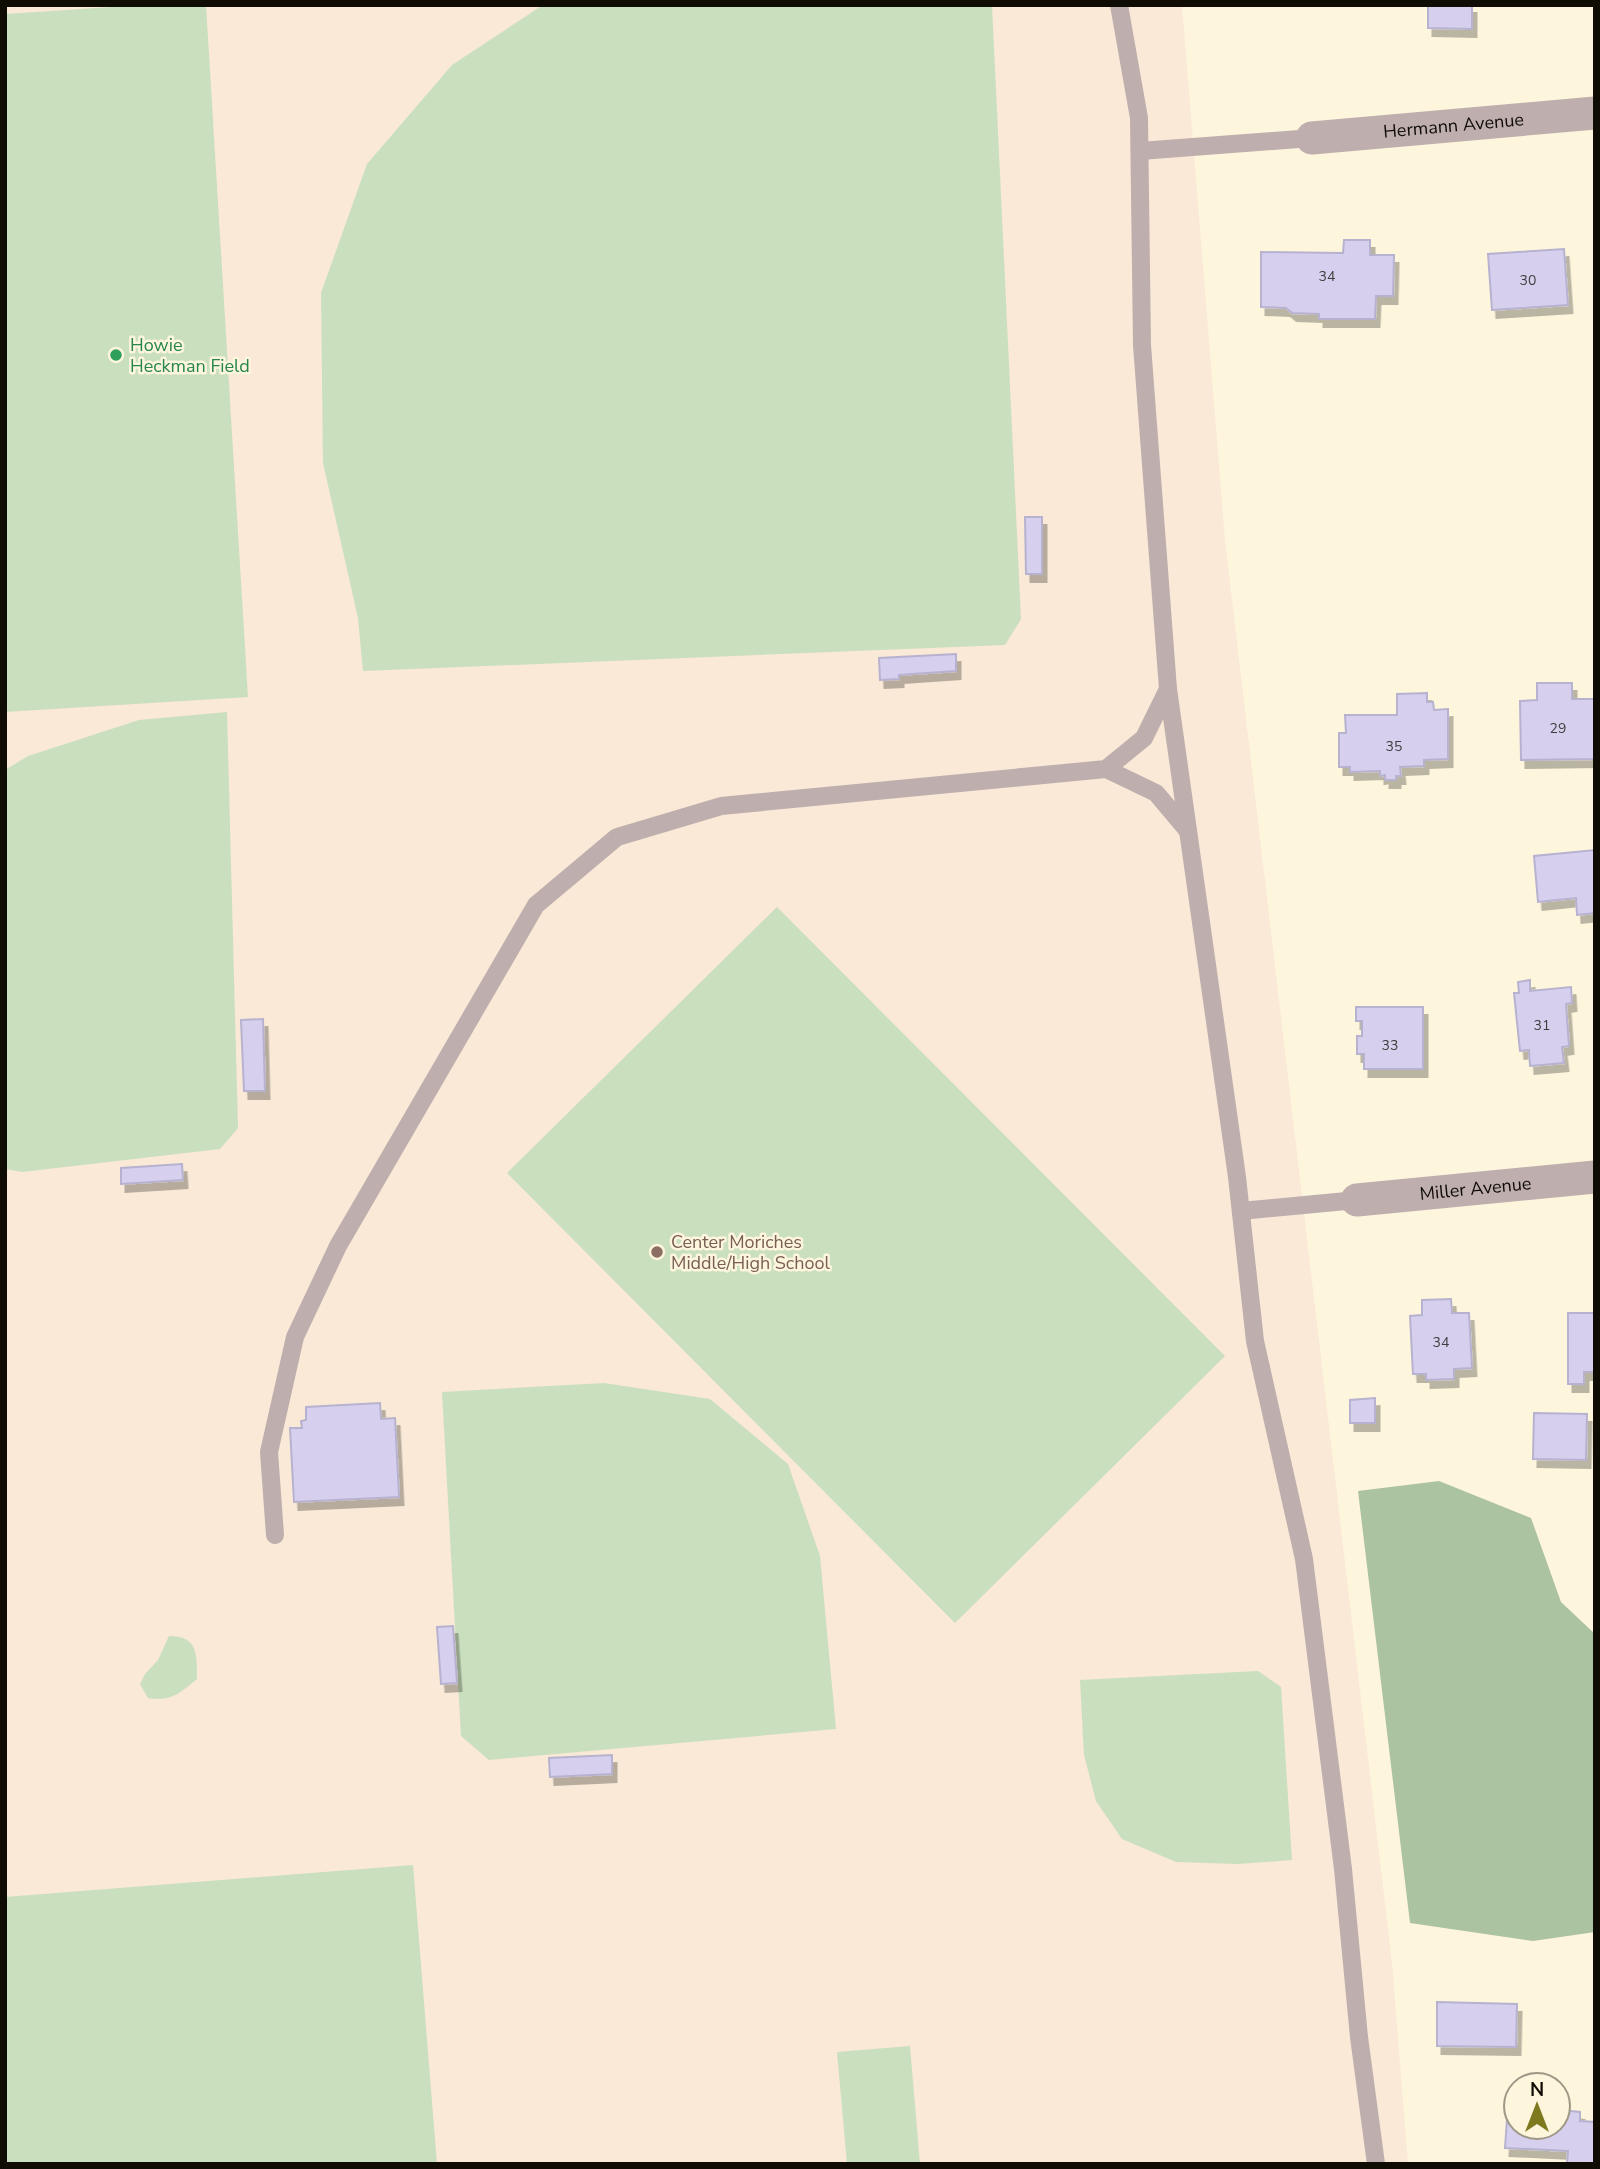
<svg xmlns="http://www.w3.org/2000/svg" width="1600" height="2169" viewBox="0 0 1600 2169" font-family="'Nunito Sans',sans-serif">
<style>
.education{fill:#f9e9d6}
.green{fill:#cadfbe}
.forest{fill:#acc39f}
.building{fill:#d6d0ee;stroke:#b7b2cf;stroke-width:2;filter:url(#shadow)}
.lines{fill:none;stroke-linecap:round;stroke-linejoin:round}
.lane{stroke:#beaeae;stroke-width:18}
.street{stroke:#beaeae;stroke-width:33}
.leisure-dot{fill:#2e9e5b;stroke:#fef5dd;stroke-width:2.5}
.education-dot{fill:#8d6e63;stroke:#fef5dd;stroke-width:2.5}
.labels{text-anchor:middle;stroke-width:5;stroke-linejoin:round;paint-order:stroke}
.number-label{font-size:14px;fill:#413d3e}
.street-label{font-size:18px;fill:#0f0c03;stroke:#fef5dd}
.leisure-label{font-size:18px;fill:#27864d;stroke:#fef5dd;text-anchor:start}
.education-label{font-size:18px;fill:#785e54;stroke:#fef5dd;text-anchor:start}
</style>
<defs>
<filter id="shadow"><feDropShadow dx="4.5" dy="8" stdDeviation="0" flood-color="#0004"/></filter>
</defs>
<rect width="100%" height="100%" fill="#fef5dd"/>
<path class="education" d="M5,5h1177l43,535 167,1423 16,201h-1403z"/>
<g class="green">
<path d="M142,5h64l42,692 -243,15v-698z"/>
<path d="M543,5h449l29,614 -16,26 -642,26 -5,-53 -35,-155 -2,-170 46,-129 85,-99z"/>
<path d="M227,712l11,416 -18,21 -198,23 -17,-3v-399l23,-14 111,-36z"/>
<path d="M777,907l448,449 -270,267 -448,-450z"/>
<path d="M604,1383l106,16 78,65 32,92 16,173 -347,31 -28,-24 -19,-344z"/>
<path d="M169,1636c29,0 28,18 28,43 -17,14 -26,23 -49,19l-8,-14 5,-10 13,-14z"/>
<path d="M1258,1671l23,16 11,173 -54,4 -62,-2 -54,-23 -26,-38 -12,-46 -4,-75z"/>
<path d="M413,1865l24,299h-432v-267z"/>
<path d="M910,2046l10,118h-73l-10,-112z"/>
</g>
<path class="forest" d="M1439,1481l92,37 30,84 34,32v298l-62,9 -123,-18 -52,-432z"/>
<g class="building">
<path d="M1428,5h44v24l-44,-1z"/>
<path d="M1344,240h26v15h24l-1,41h-17l-1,23h-56v-5l-27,-1 -6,-5 -25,-1v-55l82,1z"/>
<path d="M1564,249l4,56 -76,5 -4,-56z"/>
<path d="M1025,517h17v57h-16z"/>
<path d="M956,654v17l-57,4v4l-19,1 -1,-22z"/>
<path d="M1537,683h35v16h22l1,60 -74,1 -1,-59 17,-1z"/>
<path d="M1427,693v9h6l1,8 14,-1v50l-24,1v6l-24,1 1,9h-5v4h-11v-5l-5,1v-5l-30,1v-5h-11v-34h7l-1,-18h52v-21z"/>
<path d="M1595,850v63l-18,2 -1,-17 -38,4 -4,-46z"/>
<path d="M1530,980v11l41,-4 1,16 -6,1 3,42 -7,1 2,16 -34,3 -1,-16 -9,1 -6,-58h5l-1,-11z"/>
<path d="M1356,1007h67v62h-59v-15h-7v-18h5v-15h-6z"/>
<path d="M263,1019l2,72h-21l-3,-71z"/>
<path d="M182,1164l1,16 -62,4v-16z"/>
<path d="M1451,1299l1,14h17l3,55 -18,1v10l-28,1v-6h-13l-3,-58 12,-1v-15z"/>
<path d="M1568,1313h27v59h-11v12h-16z"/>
<path d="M1375,1398v25h-25v-23z"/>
<path d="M380,1403l1,16 14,-1 4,79 -105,5 -4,-74h12l-1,-7 5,-1v-13z"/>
<path d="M1534,1413l53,1 -1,46 -53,-1z"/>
<path d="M453,1626l4,57 -16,1 -4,-57z"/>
<path d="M612,1755v19l-62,3 -1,-19z"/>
<path d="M1437,2002l80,2 -1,43 -79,-1z"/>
<path d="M1509,2090h7v37h42v-34h3l-1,17 20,2v9l15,1v42h-28l1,-13 -63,-3z"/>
</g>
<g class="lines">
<g class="lane">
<path d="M1119,5l20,113 3,227 26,344 69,488 18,164 49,218 39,310 16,168 17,127"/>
<path d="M1140,151l172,-13"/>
<path d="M1106,769l50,24 32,38"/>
<path d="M1241,1211l116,-11"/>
<path d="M275,1535l-6,-83 26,-115 43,-91 198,-341 81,-68 104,-31 385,-37 38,-31 24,-49"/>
</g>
<g class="street">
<path id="s1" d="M1312,138l283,-25"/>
<path id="s2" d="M1357,1200l238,-23"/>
</g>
</g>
<circle class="leisure-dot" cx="116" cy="355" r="7"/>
<circle class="education-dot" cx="657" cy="1252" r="7"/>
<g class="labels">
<g class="number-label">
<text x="1327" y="281">34</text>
<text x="1528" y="285">30</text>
<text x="1558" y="733">29</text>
<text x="1394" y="751">35</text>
<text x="1542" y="1030">31</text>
<text x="1390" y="1050">33</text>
<text x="1441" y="1347">34</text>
</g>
<g class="street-label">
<text dy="6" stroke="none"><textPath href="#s1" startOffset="142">Hermann Avenue</textPath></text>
<text dy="6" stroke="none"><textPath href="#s2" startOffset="119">Miller Avenue</textPath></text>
</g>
<g class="leisure-label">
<text x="130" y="351">Howie<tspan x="130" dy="21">Heckman Field</tspan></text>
</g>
<g class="education-label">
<text x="671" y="1248">Center Moriches<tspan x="671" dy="21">Middle/High School</tspan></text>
</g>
</g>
<rect width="1600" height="2169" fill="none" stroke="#0f0c03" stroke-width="14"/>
<g transform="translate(1537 2106)"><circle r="33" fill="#fef5dd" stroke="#9e9886" stroke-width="2"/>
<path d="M0-5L12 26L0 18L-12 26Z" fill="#7e791f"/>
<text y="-10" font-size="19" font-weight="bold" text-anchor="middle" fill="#0f0c03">N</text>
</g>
</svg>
